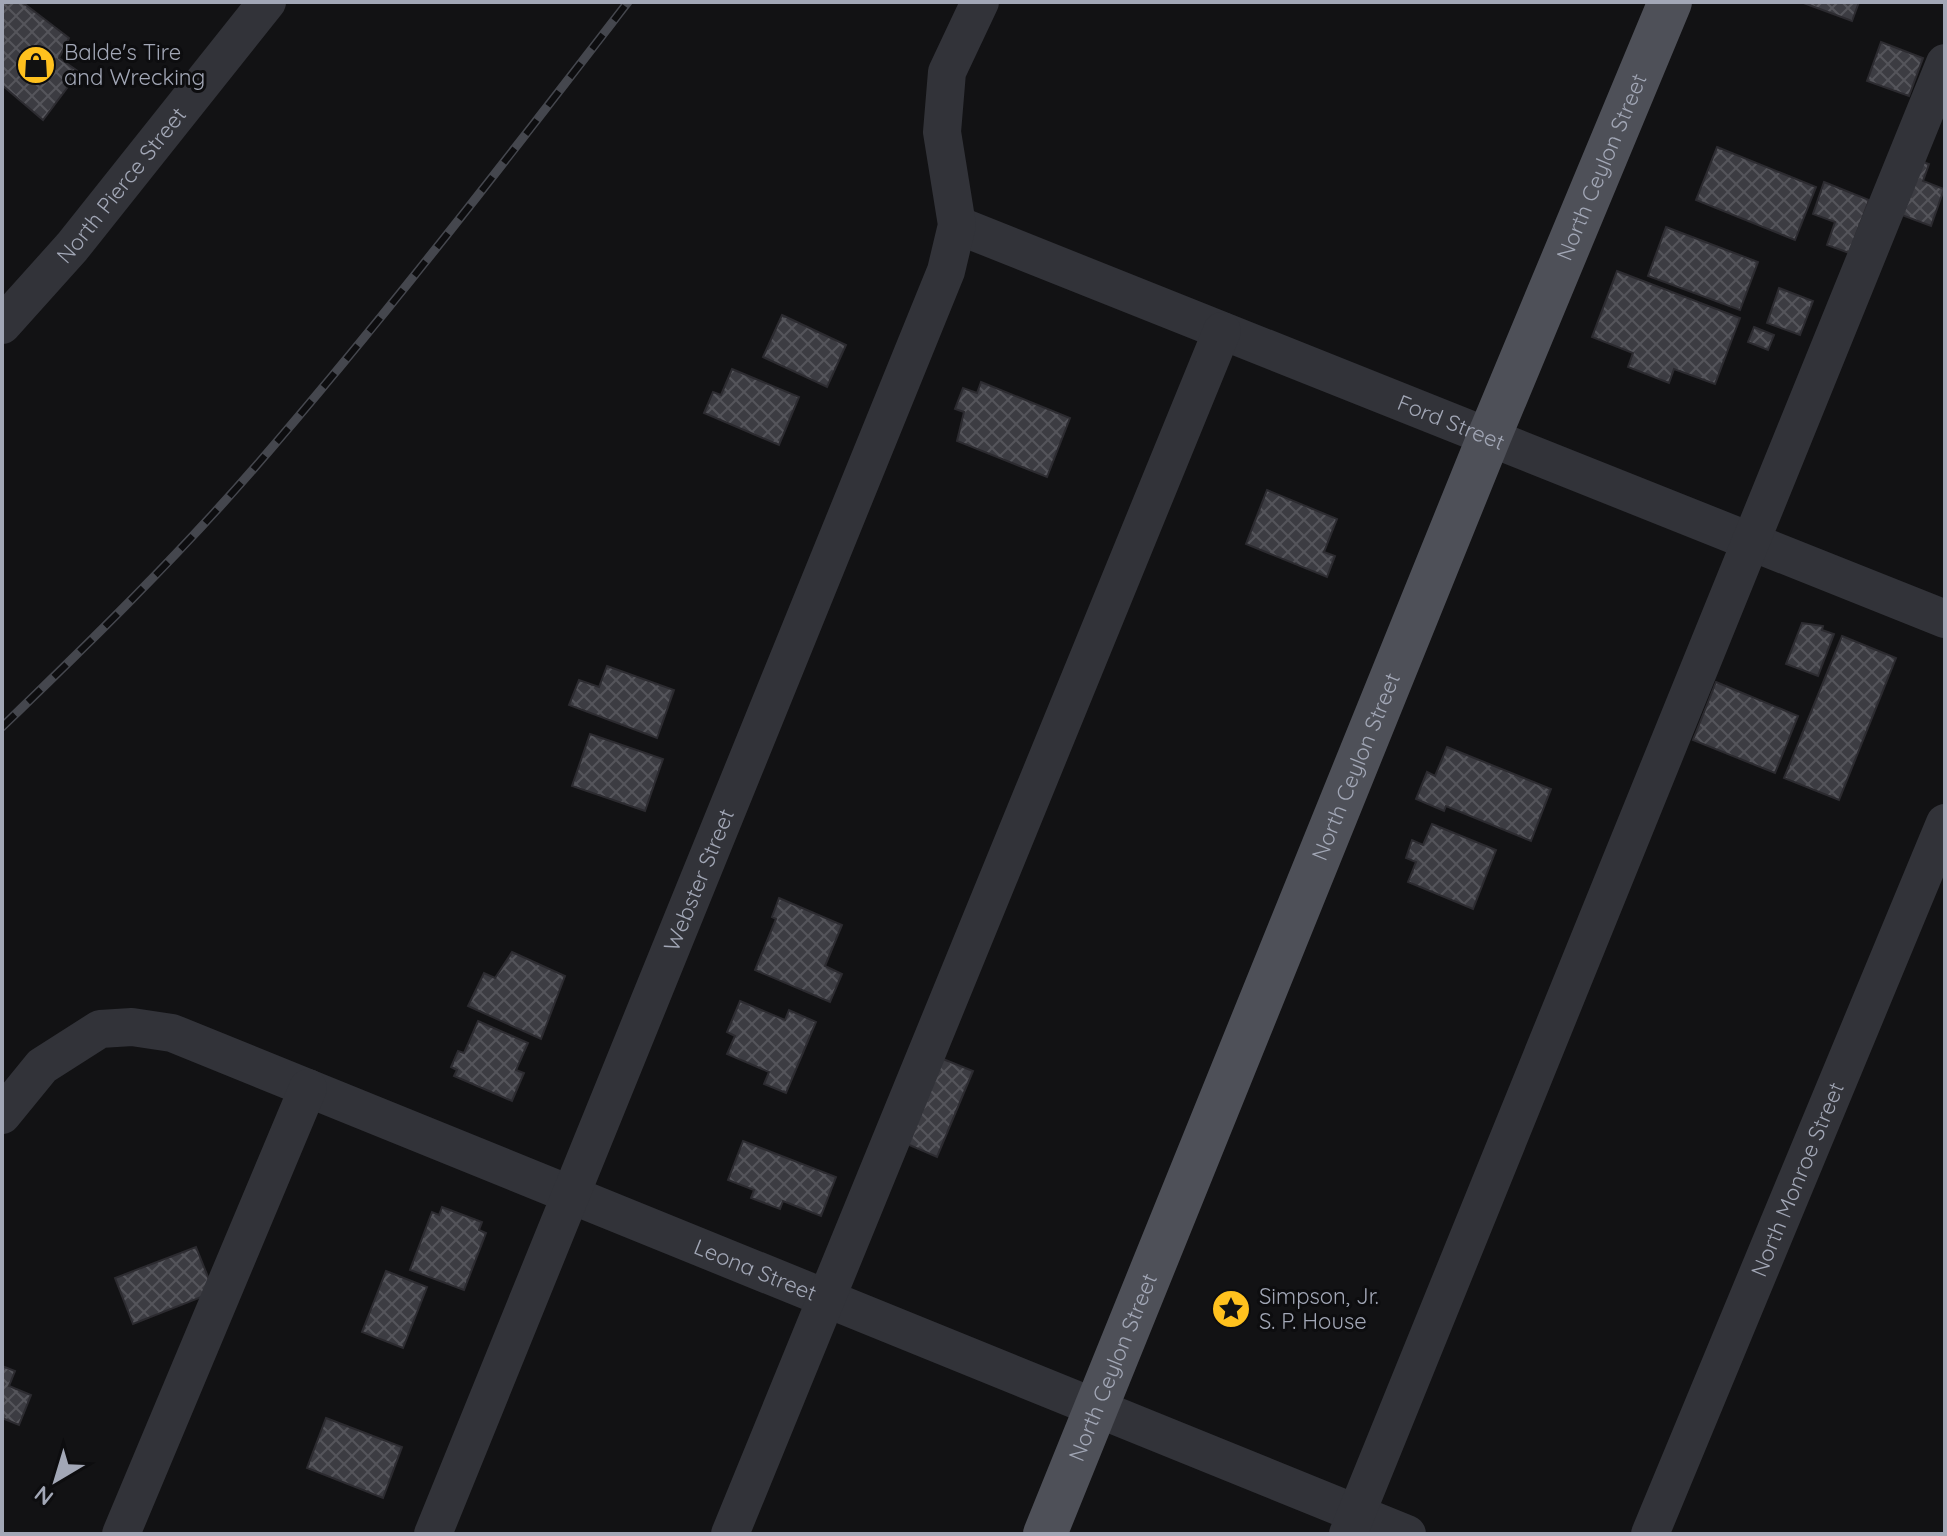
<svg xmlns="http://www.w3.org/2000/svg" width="1947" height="1536" viewBox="0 0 1947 1536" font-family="Quicksand,sans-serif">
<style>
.building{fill:url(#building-cross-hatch);stroke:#2c2b30;stroke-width:2}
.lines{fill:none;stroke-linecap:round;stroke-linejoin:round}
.minor{stroke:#323339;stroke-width:38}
.major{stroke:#4e5058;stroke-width:44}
.rail-casing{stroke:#45474e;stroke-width:9}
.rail{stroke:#0d0d0f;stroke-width:6;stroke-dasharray:18;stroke-linecap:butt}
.labels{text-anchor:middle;stroke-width:6;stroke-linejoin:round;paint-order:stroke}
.poi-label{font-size:22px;fill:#a2a7b6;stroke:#0d0d0f;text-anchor:start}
.street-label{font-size:22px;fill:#a2a7b6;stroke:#0d0d0f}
</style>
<defs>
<pattern id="building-cross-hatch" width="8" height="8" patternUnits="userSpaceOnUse" patternTransform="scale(2)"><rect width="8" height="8" fill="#3c3c42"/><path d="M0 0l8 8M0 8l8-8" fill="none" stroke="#55555b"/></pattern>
</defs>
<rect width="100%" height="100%" fill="#121214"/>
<g class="building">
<path d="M2,2h20l47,36 -10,20 20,14 -36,48 -41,-35z"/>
<path d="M1801,2h58l-7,19z"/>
<path d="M1881,42l42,16 -14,38 -42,-15z"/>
<path d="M1717,147l99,40 -21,53 -99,-40z"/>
<path d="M1918,160l11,4 -6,17 21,8 -13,37 -32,-12z"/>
<path d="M1824,182l45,18 -20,53 -22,-8 8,-23 -22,-8z"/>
<path d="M1666,227l92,35 -18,48 -92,-34z"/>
<path d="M1617,271l123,47 -25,66 -41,-15 -5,14 -41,-16 5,-14 -41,-16z"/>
<path d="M1779,288l34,13 -13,34 -33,-12z"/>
<path d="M782,315l64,30 -19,42 -64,-30z"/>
<path d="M1754,327l20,8 -6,15 -20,-8z"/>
<path d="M732,369l67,28 -20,48 -75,-32 9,-21 8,3z"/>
<path d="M981,382l89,36 -23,59 -90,-36 7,-29 -9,-3 8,-21 14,5z"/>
<path d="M1267,490l70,29 -13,33 11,4 -8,21 -81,-33z"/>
<path d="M1802,623l21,3 -1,4 12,4 -16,42 -32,-12z"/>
<path d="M1842,636l54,22 -57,142 -55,-22z"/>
<path d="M607,666l67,24 -17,48 -88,-33 10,-25 20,7z"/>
<path d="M1716,682l82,34 -23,57 -82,-33z"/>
<path d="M590,734l73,25 -18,52 -73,-25z"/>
<path d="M1447,747l104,42 -20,52 -85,-35 -2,5 -28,-12 11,-27 8,4z"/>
<path d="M1432,824l64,26 -23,59 -65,-27 8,-20 -10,-4 6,-18 11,5z"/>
<path d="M779,898l63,27 -17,41 17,8 -12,28 -75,-32 21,-51 -4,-2z"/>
<path d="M512,952l53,24 -24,63 -73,-33 16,-33 11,5z"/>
<path d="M740,1001l45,19 4,-10 27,12 -30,71 -22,-9 5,-12 -42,-18 8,-18 -8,-4z"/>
<path d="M478,1021l50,22 -12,27 8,3 -12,28 -58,-25 3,-6 -6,-3 7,-16 6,2z"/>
<path d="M943,1059l30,12 -36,86 -30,-13z"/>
<path d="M743,1141l93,36 -15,39 -38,-15 -3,8 -29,-11 3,-8 -26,-10z"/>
<path d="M442,1207l40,15 -3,8 7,3 -22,57 -54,-20 22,-58 7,3z"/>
<path d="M196,1247l18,45 -81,32 -18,-46z"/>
<path d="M386,1271l41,16 -24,61 -41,-16z"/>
<path d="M2,1366l13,5 -6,15 22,9 -12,30 -17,-7z"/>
<path d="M326,1418l76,29 -19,51 -76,-30z"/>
</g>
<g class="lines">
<g class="minor">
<path id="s1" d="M957,225l988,394"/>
<path id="s2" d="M2,325l70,-78 195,-245"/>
<path id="s3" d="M2,1115l40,-49 58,-37 32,-2 40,6 1235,501"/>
<path d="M121,1534l187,-446"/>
<path id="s4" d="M433,1534l513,-1263 11,-46 -15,-93 5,-60 33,-70"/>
<path d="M730,1534l492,-1203"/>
<path d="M1348,1534l597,-1471"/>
<path id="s5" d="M1650,1534l295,-711"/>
</g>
<path class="major" id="s6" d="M1045,1534l444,-1097 181,-435"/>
<defs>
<path id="rail" d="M2,727c87,-84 174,-169 254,-261 130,-150 251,-307 372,-464"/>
</defs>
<use href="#rail" class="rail-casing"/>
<use href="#rail" class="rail"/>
</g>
<defs>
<symbol id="shop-disc" viewBox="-11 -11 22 22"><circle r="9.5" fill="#ffc11e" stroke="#0d0d0f"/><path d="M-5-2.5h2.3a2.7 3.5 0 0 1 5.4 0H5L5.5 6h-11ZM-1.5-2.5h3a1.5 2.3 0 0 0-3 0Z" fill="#111"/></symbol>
<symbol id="sight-disc" viewBox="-11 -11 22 22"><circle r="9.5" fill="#ffc11e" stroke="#0d0d0f"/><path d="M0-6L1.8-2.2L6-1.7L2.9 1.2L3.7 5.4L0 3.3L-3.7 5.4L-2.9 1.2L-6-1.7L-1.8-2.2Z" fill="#111"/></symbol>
</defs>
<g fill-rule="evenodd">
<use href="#shop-disc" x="14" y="43" width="44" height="44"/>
<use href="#sight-disc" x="1209" y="1287" width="44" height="44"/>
</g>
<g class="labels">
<g class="poi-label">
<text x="64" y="60">Balde's Tire<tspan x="64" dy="25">and Wrecking</tspan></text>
<text x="1259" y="1304">Simpson, Jr.<tspan x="1259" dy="25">S. P. House</tspan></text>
</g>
<g class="street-label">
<text dy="8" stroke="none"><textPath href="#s6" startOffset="1476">North Ceylon Street</textPath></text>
<text dy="8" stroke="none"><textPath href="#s2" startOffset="184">North Pierce Street</textPath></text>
<text dy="8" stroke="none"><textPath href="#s1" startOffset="532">Ford Street</textPath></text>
<text dy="8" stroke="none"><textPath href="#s6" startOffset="828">North Ceylon Street</textPath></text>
<text dy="8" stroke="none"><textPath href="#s4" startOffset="706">Webster Street</textPath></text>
<text dy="8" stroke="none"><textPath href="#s5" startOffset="384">North Monroe Street</textPath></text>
<text dy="8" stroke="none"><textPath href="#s3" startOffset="834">Leona Street</textPath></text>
<text dy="8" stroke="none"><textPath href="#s6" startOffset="180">North Ceylon Street</textPath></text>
</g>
</g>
<rect width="1947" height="1536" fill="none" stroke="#a2a7b6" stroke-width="8"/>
<g transform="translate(56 1480) rotate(218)" stroke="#0d0d0f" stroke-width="6" paint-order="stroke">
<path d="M0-6L14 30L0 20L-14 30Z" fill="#a2a7b6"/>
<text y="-12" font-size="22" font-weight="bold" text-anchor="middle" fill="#a2a7b6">N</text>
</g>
</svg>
